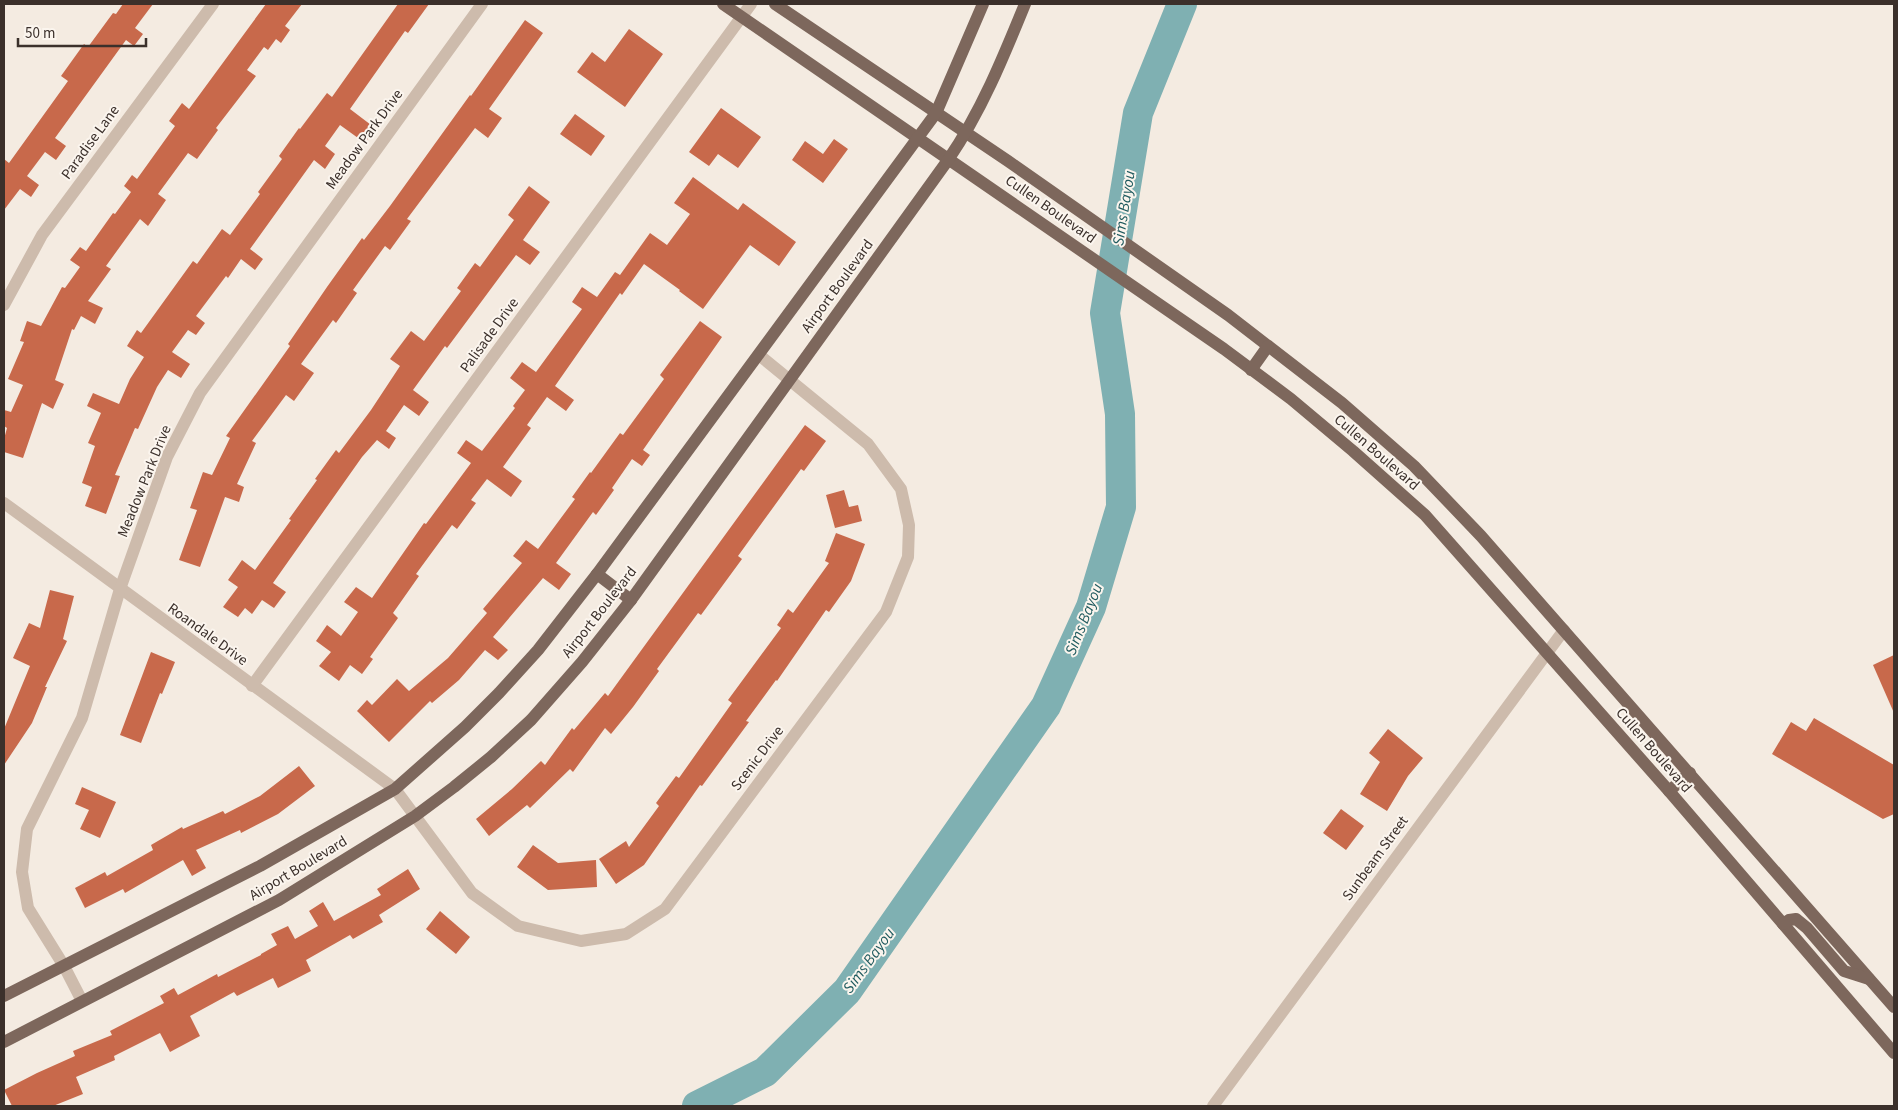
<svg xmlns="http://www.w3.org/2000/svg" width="1898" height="1110" viewBox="0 0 1898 1110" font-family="'Source Sans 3',sans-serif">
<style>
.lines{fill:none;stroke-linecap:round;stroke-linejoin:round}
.river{stroke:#7fb0b2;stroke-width:30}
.building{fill:#c8694b}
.minor{stroke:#cdbbac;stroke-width:12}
.major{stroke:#7d675c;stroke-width:12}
.labels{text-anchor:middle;stroke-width:4;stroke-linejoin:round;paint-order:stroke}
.street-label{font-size:15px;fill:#3b302b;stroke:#fbf5ee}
.water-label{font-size:16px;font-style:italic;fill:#1f5a5e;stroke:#fbf5ee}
</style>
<rect width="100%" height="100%" fill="#f4ebe1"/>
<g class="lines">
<path class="river" d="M697,1106l68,-34 82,-81 199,-285 45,-99 30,-100 -1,-93 -15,-101 33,-200 44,-109"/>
</g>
<g class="building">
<path d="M123,4h30l-18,24 8,6 -9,12 -8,-6 -71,98 11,8 -10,14 -11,-8 -18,24 12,9 -8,12 -11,-8 -16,21v-51l5,4 59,-82 -7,-5 23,-32 4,3 25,-34 3,1z"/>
<path d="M266,4h36l-17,22 5,4 -9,13 -5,-4 -8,11 -4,-3 -17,23 9,6 -40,52 2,2 -21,29 -9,-6 -30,41 8,6 -18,26 -8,-7 -34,47 5,3 -23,32 15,7 -8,16 -14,-8 -7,14 -2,-1 -17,51 9,4 -11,25 -11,-6 -19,55 -19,-6v-13l3,-11 -3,-2v-16l7,2 12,-27 -15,-6 16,-37 -4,-1 7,-20 14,5 21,-39 3,1 15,-21 -10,-7 10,-13 6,4 27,-38 2,1 16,-22 -7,-6 8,-11 5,4 38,-53 -6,-5 13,-18 7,6z"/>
<path d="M398,4h31l-21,29 -3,-2 -55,78 25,19 -10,15 -25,-18 -15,21 10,8 -10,15 -11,-9 -64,89 13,10 -8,11 -14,-11 -13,19 -2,-2 -30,40 9,7 -9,12 -8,-5 -16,22 18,12 -9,14 -13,-8 -11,17 -19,42 -3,-1 -20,47 5,1 -14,38 -21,-8 7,-19 -10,-4 13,-37 -7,-3 13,-30 -14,-7 6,-13 26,11 11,-25 14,-22 -17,-11 10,-16 4,3 52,-72 4,3 25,-35 8,6 30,-41 -2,-2 24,-33 -3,-3 20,-28 1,1 27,-36 5,4z"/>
<path d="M525,20l18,13 -54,76 13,9 -14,20 -13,-10 -68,91 4,2 -21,29 -5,-4 -32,44 4,3 -21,30 -3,-3 -32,44 13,9 -20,28 -8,-6 -34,46 4,2 -19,41 7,3 -5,15 -14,-5 -25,70 -21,-7 18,-50 -7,-2 13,-36 9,3 18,-37 -4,-2 64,-90 -2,-2 39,-57 35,-49 2,2 26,-34 80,-111 1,1z"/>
<path d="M629,29l34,25 -38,53 -48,-35 15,-20 13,10z"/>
<path d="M721,108l40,29 -23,31 -20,-14 -9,12 -20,-14z"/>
<path d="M575,114l30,22 -14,20 -31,-22z"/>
<path d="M834,139l14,10 -25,34 -31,-23 13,-19 18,13z"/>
<path d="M693,177l45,33 5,-7 53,39 -17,24 -29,-21 -47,64 -24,-18 1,-1 -36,-26 -22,31 -2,-2 -65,93 19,14 -8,11 -19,-14 -20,28 4,3 -28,39 19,14 -11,16 -24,-18 -16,21 5,3 -19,26 -5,-4 -36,49 3,2 -26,37 5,5 -28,39 3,2 -11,15 -12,-9 -11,16 -20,-15 12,-14 -15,-11 11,-16 14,11 17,-24 -14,-10 12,-15 16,11 52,-75 2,1 45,-61 -14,-10 9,-13 16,11 33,-43 -2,-2 12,-16 -15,-12 12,-16 14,10 46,-63 -10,-7 10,-15 15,10 18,-25 5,3 30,-42 17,12 23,-31 -16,-11z"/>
<path d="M529,186l21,16 -27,38 17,12 -10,13 -14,-10 -69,93 -2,-2 -32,44 16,12 -10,14 -15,-11 -18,26 10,7 -7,11 -12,-9 -15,17 -89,126 13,9 -12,16 -12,-8 -10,14 -7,-6 -7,9 -15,-10 15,-20 -10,-7 14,-20 13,10 36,-50 -2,-1 28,-39 -2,-1 21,-29 3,3 32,-43 29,-44 -10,-7 21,-28 13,10 37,-50 -4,-3 18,-25 5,4 34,-47 -6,-5z"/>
<path d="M700,321l22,16 -79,113 7,5 -8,11 -10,-7 -20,29 2,2 -18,25 -3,-3 -37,51 15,11 -12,16 -16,-12 -50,59 15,13 -10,10 -13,-10 -26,30 -27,23 -2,-2 -41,41 -32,-31 10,-11 5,5 25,-26 12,12 39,-33 39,-45 -4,-4 39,-46 -9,-7 13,-16 12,9 37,-50 -3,-2 18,-25 1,1 29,-40 3,2 41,-56 -4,-4z"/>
<path d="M805,425l21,16 -22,30 -3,-2 -63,87 4,3 -41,56 -3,-2 -41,56 2,2 -26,36 -22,27 -6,-6 -32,44 -3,-3 -40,39 -3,-3 -38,31 -13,-17 36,-30 29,-28 4,4 27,-37 2,2 31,-37 3,3z"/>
<path d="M844,490l5,17 9,-2 4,16 -27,7 -9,-33z"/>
<path d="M836,533l29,11 -14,37 -22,31 -3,-2 -49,71 -1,-1 -30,41 3,1 -47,64 -2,-1 -56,80 -28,19 -17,-25 27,-18 3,6 30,-41 -3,-3 20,-27 3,2 53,-75 -4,-3 53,-72 -4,-3 11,-16 5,4 36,-50 -4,-2z"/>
<path d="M50,590l24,6 -11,43 4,2 -22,46h2l-15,36 -28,42v-36l26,-63 -17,-8 16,-35 11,5z"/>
<path d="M151,652l24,10 -13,32 -2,-1 -19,50 -21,-8z"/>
<path d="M1894,655v58l-21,-48z"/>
<path d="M1814,718l80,47v49l-11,5 -111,-65 19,-32 15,9z"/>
<path d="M1388,729l35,29 -15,18 -21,35 -27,-17 20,-32 -11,-9z"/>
<path d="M299,766l16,20 -37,28 -37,19 -1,-3 -44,20 10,18 -14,8 -9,-16 -58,33 -2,-4 -38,19 -10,-20 30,-16 2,4 46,-26 -2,-5 31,-18 1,2 40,-18 2,3 35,-18z"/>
<path d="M82,787l34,15 -16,36 -20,-9 9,-19 -14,-6z"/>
<path d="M1341,809l23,17 -18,24 -23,-17z"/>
<path d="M533,845l25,18 38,-3 1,27 -49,3 -31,-23z"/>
<path d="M408,869l12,20 -41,26 4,7 -30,17 -3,-4 -44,25 5,11 -33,17 -5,-10 -36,18 -3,-4 -44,24 10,20 -30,16 -10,-19 -46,23 1,4 -39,17 7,17 -30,12h-41l-8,-16 33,-17 38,-17 -2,-5 39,-16 -2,-4 54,-28 -4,-7 14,-8 4,7 39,-21 1,3 43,-22v-1l16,-9 -6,-11 17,-8 7,13 23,-13 -9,-15 14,-9 11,19 47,-26 -4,-6z"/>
<path d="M440,911l30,26 -14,17 -30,-25z"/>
</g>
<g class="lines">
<g class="minor">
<path d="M4,305l38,-70 171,-231"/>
<path d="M4,503l391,286 77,104 46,33 63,15 45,-7 39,-25 221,-297 22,-55 1,-32 -8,-36 -33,-45 -109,-89"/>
<path d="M252,686l499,-682"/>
<path d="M82,1001l-18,-35 -36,-58 -6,-36 5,-43 55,-111 38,-129 47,-132 33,-64 282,-389"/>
<path d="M1213,1106l351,-476"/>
</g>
<g class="major">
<path d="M723,4l501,345 67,50 62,52 72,64 244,276 225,262"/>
<path d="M775,4l233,157 220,154 114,88 72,63 67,70 413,471"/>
<path d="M1251,370l17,-24"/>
<path d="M597,574l34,26"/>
<path d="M1669,791l21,-18"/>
<path d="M1783,924l6,-4 7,-1 11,9 37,43 25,8"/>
<path d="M4,996l256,-130 135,-77 70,-62 34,-34 39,-43 59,-76 339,-461 47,-109"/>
<path d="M4,1042l275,-142 136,-84 39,-29 37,-30 40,-37 51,-58 49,-62 317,-440c33,-48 55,-102 77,-156"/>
</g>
</g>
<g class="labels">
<g class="street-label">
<text transform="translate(364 139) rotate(-54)" y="5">Meadow Park Drive</text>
<text transform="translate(90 142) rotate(-54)" y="5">Paradise Lane</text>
<text transform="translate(1051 209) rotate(35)" y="5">Cullen Boulevard</text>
<text transform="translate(837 286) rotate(-54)" y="5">Airport Boulevard</text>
<text transform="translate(489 335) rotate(-54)" y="5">Palisade Drive</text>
<text transform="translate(1377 452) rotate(41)" y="5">Cullen Boulevard</text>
<text transform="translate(144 481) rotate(-68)" y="5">Meadow Park Drive</text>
<text transform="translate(599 612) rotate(-52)" y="5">Airport Boulevard</text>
<text transform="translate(208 634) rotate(36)" y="5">Roandale Drive</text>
<text transform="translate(1654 750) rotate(49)" y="5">Cullen Boulevard</text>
<text transform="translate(757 758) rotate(-53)" y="5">Scenic Drive</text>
<text transform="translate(1375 858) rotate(-54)" y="5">Sunbeam Street</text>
<text transform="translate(298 868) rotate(-31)" y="5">Airport Boulevard</text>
</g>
<g class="water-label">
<text transform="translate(1123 208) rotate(-81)" y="6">Sims Bayou</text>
<text transform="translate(1083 619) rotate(-68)" y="6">Sims Bayou</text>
<text transform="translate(868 960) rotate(-54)" y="6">Sims Bayou</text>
</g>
</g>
<rect width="1898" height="1110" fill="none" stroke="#3b302b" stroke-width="10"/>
<path d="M18 38v8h128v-8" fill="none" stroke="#3b302b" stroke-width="2.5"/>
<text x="25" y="38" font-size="15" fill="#3b302b" stroke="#fbf5ee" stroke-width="4" paint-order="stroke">50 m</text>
</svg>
